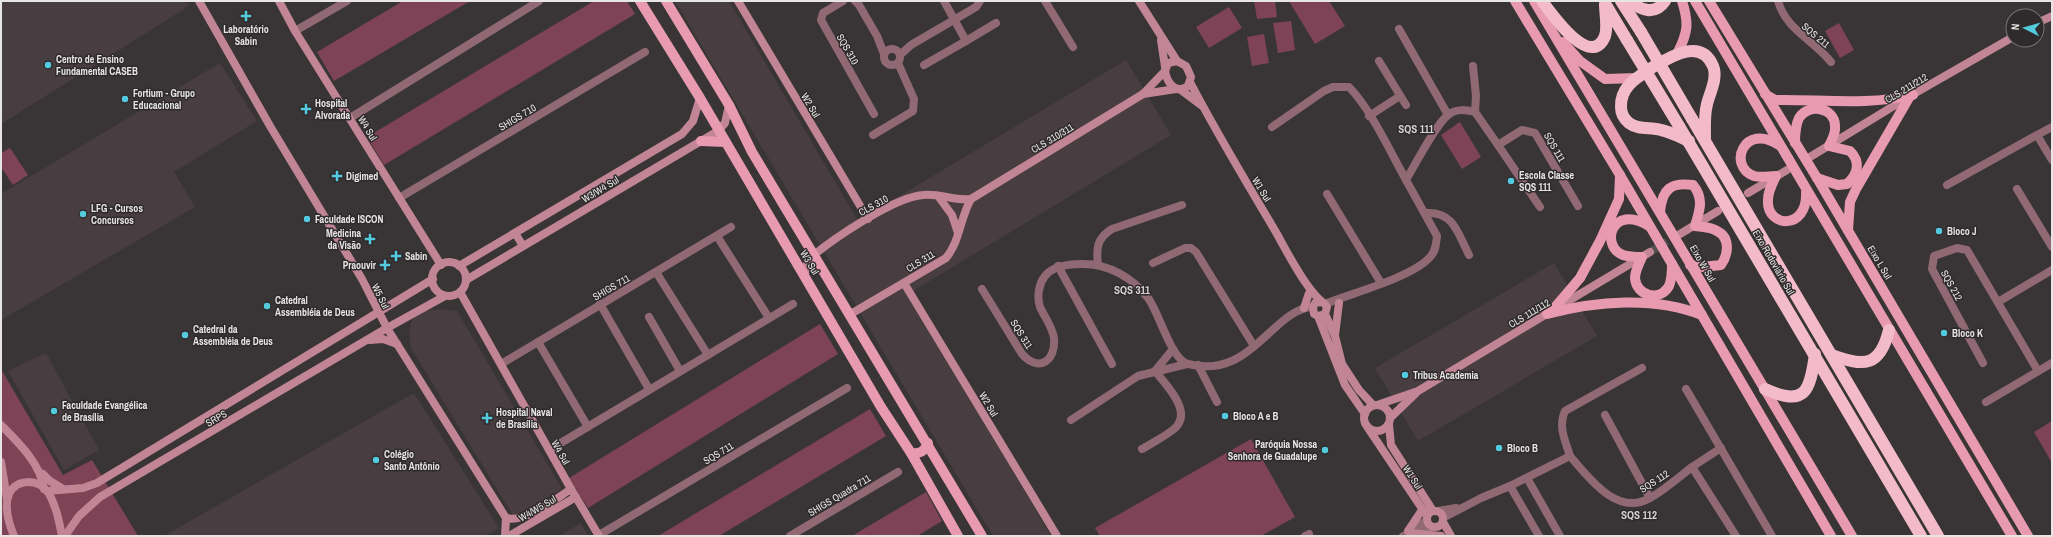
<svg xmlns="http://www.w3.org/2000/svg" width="2053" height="537" viewBox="0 0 2053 537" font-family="'Archivo Narrow',sans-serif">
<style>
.built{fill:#483d40}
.green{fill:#7e4356}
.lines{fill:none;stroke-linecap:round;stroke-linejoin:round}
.secondary-tunnel{stroke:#534f50;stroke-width:8;stroke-dasharray:8 4;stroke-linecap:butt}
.street{stroke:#906974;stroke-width:8}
.secondary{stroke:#c18596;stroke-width:8}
.primary{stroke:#e89ab1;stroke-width:10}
.highway{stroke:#f3bbca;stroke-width:12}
.highway-bridge{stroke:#f3bbca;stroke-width:12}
.poi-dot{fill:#54cade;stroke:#2f2b2c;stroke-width:1.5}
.labels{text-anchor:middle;stroke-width:3;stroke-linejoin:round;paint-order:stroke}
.poi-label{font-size:10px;font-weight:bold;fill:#e8e5e6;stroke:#2f2b2c;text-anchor:start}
.street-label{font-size:10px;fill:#e8e5e6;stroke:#2f2b2c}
.neighbourhood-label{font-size:11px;font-weight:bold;fill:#d7d2d4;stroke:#2f2b2c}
</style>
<rect width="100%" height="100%" fill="#393536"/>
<g class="built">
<path d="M2,1h184l3,5 -188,118z"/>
<path d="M675,1h54l129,220 268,-161 45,75 -263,159 143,242h-58z"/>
<path d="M220,63l37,58 -83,51 21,35 -194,113v-126z"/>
<path d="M1554,263l43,73 -179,105 -43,-73z"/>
<path d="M438,309l19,2 105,178 -48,28 -103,-169 -2,-19 5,-13 12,-5z"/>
<path d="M46,353l53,97 -35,20 -56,-99z"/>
<path d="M414,393l85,135 -13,8h-322z"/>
<path d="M581,523l7,13h-29z"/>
</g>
<g class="green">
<path d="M403,1h67l-136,80 -17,-29z"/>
<path d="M594,1h33l8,13 -251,151 -17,-28z"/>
<path d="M1254,1h21l2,16 -20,2z"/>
<path d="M1289,1h40l16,25 -30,18z"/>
<path d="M1229,7l13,21 -33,20 -13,-21z"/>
<path d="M1291,21l4,29 -17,3 -5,-30z"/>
<path d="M1839,23l15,27 -14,8 -15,-27z"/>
<path d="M1264,34l5,29 -17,3 -5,-29z"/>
<path d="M1460,122l21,35 -19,12 -21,-34z"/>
<path d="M10,148l18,27 -15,10 -12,-18v-14z"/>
<path d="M820,324l18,30 -250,154 -19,-30z"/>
<path d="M1,369l62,106 29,-15 46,76h-137z"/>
<path d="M870,409l16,27 -167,100h-61z"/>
<path d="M2052,421v42l-18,-31z"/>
<path d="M1251,439l44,78 -34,19h-161l-5,-8z"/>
<path d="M926,492l16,29 -25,15h-65z"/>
</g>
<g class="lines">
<path class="secondary-tunnel" d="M1650,252l28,-17"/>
<g class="street">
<path d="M843,1l-20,12 -2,7 53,94"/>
<path d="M855,1l4,4 18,31 7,18"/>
<path d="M1045,1l28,46"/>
<path d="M1778,1c8,29 36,39 53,61"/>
<path d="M1399,29l49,86"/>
<path d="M295,31l52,-30"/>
<path d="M966,41l30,-18"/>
<circle cx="892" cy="57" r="8"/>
<path d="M900,55l11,-10 65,-38 4,-6"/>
<path d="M1379,61l27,44"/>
<path d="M924,65l42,-24 -22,-40"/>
<path d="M1473,66l3,30 -1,16 23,33"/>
<path d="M1369,116l31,-20"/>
<path d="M350,118l189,-117"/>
<path d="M1272,127l52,-36 9,-4h16c21,21 42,66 57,93"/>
<path d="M2052,127l-15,8 15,25"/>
<path d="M873,135l40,-24 1,-12 -16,-36"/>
<path d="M1947,185l90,-50"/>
<path d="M2017,189l35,58"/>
<path d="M1327,194l54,89"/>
<path d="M399,198l246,-146"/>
<path d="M1540,207l-42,-62 24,-15 13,3 43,73"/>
<path d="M1426,213c28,-2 32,21 43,42"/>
<path d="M717,236l52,82"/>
<path d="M1153,263l32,-15h6l5,4 58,94"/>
<path d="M1098,265c-2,-17 -1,-27 14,-36l70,-24"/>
<path d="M1058,266l54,98"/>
<path d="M656,272l52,83"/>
<path d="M982,289l40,65c17,19 34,7 32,-16 -2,-12 -9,-20 -14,-31 -2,-6 -2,-11 -1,-17 4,-23 24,-26 44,-26 26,0 50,14 65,34 11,14 23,62 40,66 41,10 61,-13 89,-38 10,-9 20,-17 34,-19"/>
<path d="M1998,302l54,-32"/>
<path d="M600,304l49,85"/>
<path d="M1325,304c27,-11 89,-27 106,-48 5,-6 5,-12 6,-20l-31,-56c9,-15 30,-56 42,-65 9,-7 18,-5 27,-3"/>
<path d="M649,317l31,54"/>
<path d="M538,342l50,85"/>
<path d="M1983,363l-51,-94 2,-13 23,-8 10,2 71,121"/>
<path d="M501,364l230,-137"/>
<path d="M1198,365l19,37"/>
<path d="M1155,371l18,-22"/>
<path d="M1686,389l86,147"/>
<path d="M1986,402l66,-39"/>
<path d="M1605,415l45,83"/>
<path d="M1071,420l67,-44 49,-12"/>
<path d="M1142,449c10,-6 22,-12 32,-20 20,-17 -8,-44 -19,-58"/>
<path d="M549,450l244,-146"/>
<path d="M1570,456c-5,-16 -12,-29 -5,-45l77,-43"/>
<path d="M1692,467l29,-19"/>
<path d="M1527,478l33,58"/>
<path d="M1510,486l29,50"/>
<path d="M1438,511l18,-3"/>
<path d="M1443,518l38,-20 29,-12 60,-30c19,22 47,61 80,42 15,-8 29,-21 42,-31l44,69"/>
<path d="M1411,530l15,-9"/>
<path d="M599,535l248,-147"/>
<path d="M790,536l108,-64"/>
<path d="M1305,536l4,-2"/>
<path d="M1403,536l29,-9"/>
</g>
<g class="secondary">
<path d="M199,1l71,125 92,153 25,49 119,190 -1,18"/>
<path d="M279,1l16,30 146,234"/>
<path d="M738,1l130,218"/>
<path d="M1139,1l38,60"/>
<path d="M2037,23l15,-7"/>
<path d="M1161,40l4,27"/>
<path d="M1177,61l9,5 5,11 -3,9c-12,9 -21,-3 -23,-15l3,-8z"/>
<path d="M1190,82c27,52 57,101 87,152 10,18 31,59 48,70l2,3 -2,7 -7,2 -4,-2 -1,-7 2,-4 7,-1"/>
<path d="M1181,90l20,15"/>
<path d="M1143,94l33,-5"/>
<path d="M1810,157l100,-61 103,-59"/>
<path d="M1748,193l39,-23"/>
<path d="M938,196l14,19 6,18"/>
<path d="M515,233l8,13"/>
<path d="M1680,234l38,-23"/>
<circle cx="449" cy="279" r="17"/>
<path d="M459,266l223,-132 11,-13 7,-23"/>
<path d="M805,275l1,-9 4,-8c23,-19 84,-61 113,-63 17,-2 30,6 48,4l172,-105 22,-23"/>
<path d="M466,280l252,-149 7,-8 4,-18"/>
<path d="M904,283l153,253"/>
<path d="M460,292l111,197 28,47"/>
<path d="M1304,308l5,-15"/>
<path d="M1325,314l10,22 7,28 17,26 14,15"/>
<path d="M849,315l97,-57c14,-17 14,-40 25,-59"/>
<path d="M1318,316l27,69 20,29"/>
<path d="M1335,335l4,-32"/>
<path d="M370,340l13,-1 14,5"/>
<circle cx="1377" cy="418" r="13"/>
<path d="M1377,405l41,-14 232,-139"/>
<path d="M1390,418l26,-25"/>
<path d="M1,425c17,17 40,39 43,64"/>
<path d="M1389,425l2,20 42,66"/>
<path d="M1368,428l59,88"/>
<path d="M1,462l6,37"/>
<path d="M43,474l7,7 13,8"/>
<path d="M47,491l36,-3 14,-5 336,-204"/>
<circle cx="1435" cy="519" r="8"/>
<path d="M506,518c20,5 48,-18 65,-29"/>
<path d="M1443,522l8,14"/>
<path d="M1408,531l14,-21"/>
<path d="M1410,533l31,3"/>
<path d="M14,536c-5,-12 -10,-30 -5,-42 8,-16 29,-15 39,-2 8,13 11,29 14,44"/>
<path d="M65,536l14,-20 21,-19 287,-169 58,-32"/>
<path d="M509,536l67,-39"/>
</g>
<g class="primary">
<path d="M640,1l60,97 181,309 30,46 47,83"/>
<path d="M666,1l63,104 23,47 230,384"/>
<path d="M1515,1l105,174 211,361"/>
<path d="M1534,1l318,535"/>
<path d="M1695,1l317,535"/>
<path d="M1709,1l108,177 211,358"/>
<path d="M1563,42l17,19 25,18 32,-1"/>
<path d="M1678,52c10,-20 11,-29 4,-51"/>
<path d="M1765,94l10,6h9c42,0 87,5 129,-5"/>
<path d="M701,141l24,1"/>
<path d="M1795,143c0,-8 0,-17 4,-25 9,-15 36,-11 36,8 1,7 -3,14 -6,20l21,5c11,11 8,23 -3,33l-9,1 -21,-7"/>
<path d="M1779,145c-35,-23 -52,21 -25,31 7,2 15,0 22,0 -4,8 -8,15 -8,24 -2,28 40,31 38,-8"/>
<path d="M1660,212c2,-23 11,-30 33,-27 11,13 7,25 2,41 7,1 16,1 22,5 14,7 11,24 4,34l-18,2 -13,-2"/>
<path d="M1649,226c-38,-23 -49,20 -26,29 6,2 13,2 19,2 -3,7 -7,14 -7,21 1,18 25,24 34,8 3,-7 3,-15 3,-22"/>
<path d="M1848,230l2,-28 6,-13 54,-93"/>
<path d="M1551,312l29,-34 20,-37 19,-42 1,-24"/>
<path d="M1547,314c49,-13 107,-18 155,1"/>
<path d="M911,453c9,1 13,-1 17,-10"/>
</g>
<g class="highway">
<path d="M1542,1c9,12 49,70 63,35 3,-9 0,-22 0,-32"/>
<path d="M1621,1l20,31"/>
<path d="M1629,1c12,9 26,15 36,0"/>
<path d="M1606,5l21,35"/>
<path d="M1692,119l246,417"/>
<path d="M1679,126l242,410"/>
<path d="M1689,141c-9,-4 -18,-9 -28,-11 -11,-3 -23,0 -32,-7 -5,-4 -8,-10 -8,-16 -1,-21 17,-30 32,-40 17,-10 48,-30 60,-1 5,12 -3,26 -6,38 -3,12 -2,24 -2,36"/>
<path d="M1832,355c32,12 48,12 57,-25"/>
<path d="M1765,389c40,18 45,3 50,-35"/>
</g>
<g class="highway-bridge">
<path d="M1641,32l51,87"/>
<path d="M1627,40l52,86"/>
</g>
</g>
<g class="poi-dot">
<path d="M244 10h4v4h4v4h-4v4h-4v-4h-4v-4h4z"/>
<circle cx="48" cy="65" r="4"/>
<circle cx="125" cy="99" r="4"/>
<path d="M304 103h4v4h4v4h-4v4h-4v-4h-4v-4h4z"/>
<path d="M335 170h4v4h4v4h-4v4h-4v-4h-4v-4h4z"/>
<circle cx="1511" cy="181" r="4"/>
<circle cx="83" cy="214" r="4"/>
<circle cx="307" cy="219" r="4"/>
<circle cx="1939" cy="231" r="4"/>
<path d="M368 233h4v4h4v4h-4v4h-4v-4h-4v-4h4z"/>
<path d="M394 250h4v4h4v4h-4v4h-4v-4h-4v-4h4z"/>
<path d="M383 259h4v4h4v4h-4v4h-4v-4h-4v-4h4z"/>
<circle cx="267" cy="306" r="4"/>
<circle cx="1944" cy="333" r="4"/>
<circle cx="185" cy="335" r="4"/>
<circle cx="1405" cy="375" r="4"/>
<circle cx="54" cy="411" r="4"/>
<circle cx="1225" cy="416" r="4"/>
<path d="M485 412h4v4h4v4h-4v4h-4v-4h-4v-4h4z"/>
<circle cx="1499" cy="448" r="4"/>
<circle cx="1325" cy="450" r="4"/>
<circle cx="376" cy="460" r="4"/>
</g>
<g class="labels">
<g class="poi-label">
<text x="246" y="33" text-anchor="middle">Laboratório<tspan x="246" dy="12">Sabin</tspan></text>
<text x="56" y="63">Centro de Ensino<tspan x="56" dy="12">Fundamental CASEB</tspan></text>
<text x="133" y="97">Fortium - Grupo<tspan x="133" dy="12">Educacional</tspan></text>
<text x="315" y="107">Hospital<tspan x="315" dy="12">Alvorada</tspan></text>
<text x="1519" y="179">Escola Classe<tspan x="1519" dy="12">SQS 111</tspan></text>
<text x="346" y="180">Digimed</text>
<text x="91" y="212">LFG - Cursos<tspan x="91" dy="12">Concursos</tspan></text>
<text x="315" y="223">Faculdade ISCON</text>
<text x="1947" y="235">Bloco J</text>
<text x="361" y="237" text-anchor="end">Medicina<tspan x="361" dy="12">da Visão</tspan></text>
<text x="405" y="260">Sabin</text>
<text x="376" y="269" text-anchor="end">Praouvir</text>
<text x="275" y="304">Catedral<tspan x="275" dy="12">Assembléia de Deus</tspan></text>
<text x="193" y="333">Catedral da<tspan x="193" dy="12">Assembléia de Deus</tspan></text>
<text x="1952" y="337">Bloco K</text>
<text x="1413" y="379">Tribus Academia</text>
<text x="62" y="409">Faculdade Evangélica<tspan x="62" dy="12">de Brasília</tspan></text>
<text x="496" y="416">Hospital Naval<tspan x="496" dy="12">de Brasília</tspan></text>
<text x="1233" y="420">Bloco A e B</text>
<text x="1317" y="448" text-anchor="end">Paróquia Nossa<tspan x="1317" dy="12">Senhora de Guadalupe</tspan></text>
<text x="1507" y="452">Bloco B</text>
<text x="384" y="458">Colégio<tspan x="384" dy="12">Santo Antônio</tspan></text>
</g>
<g class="street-label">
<text transform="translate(1816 35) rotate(40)" y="4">SQS 211</text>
<text transform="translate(848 49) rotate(60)" y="4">SQS 310</text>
<text transform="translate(1906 88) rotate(-31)" y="4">CLS 211/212</text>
<text transform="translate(811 105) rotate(59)" y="4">W2 Sul</text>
<text transform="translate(517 117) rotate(-31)" y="4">SHIGS 710</text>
<text transform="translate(368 128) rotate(59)" y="4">W4 Sul</text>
<text transform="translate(1052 138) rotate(-31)" y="4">CLS 310/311</text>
<text transform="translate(1555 147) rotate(60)" y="4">SQS 111</text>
<text transform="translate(600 189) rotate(-31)" y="4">W3/W4 Sul</text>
<text transform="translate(1262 189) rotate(59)" y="4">W1 Sul</text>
<text transform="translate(873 205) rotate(-29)" y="4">CLS 310</text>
<text transform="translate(920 261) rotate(-31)" y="4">CLS 311</text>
<text transform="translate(810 262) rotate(59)" y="4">W3 Sul</text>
<text transform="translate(1774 262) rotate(60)" y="4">Eixo Rodoviário Sul</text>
<text transform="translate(1880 262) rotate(59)" y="4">Eixo L Sul</text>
<text transform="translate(1703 263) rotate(60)" y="4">Eixo W Sul</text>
<text transform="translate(1952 285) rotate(61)" y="4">SQS 212</text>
<text transform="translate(611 287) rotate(-30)" y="4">SHIGS 711</text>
<text transform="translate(381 296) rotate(63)" y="4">W5 Sul</text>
<text transform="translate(1529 313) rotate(-31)" y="4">CLS 111/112</text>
<text transform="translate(1022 334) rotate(58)" y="4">SQS 311</text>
<text transform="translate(989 404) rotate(59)" y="4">W2 Sul</text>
<text transform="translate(216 418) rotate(-30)" y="4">SRPS</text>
<text transform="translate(561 452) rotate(60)" y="4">W4 Sul</text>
<text transform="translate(718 453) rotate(-31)" y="4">SQS 711</text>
<text transform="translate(1413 477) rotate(58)" y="4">W1 Sul</text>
<text transform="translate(1654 481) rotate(-33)" y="4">SQS 112</text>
<text transform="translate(839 495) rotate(-31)" y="4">SHIGS Quadra 711</text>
<text transform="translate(537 508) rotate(-30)" y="4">W4/W5 Sul</text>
</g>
<g class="neighbourhood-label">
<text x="1416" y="133">SQS 111</text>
<text x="1132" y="294">SQS 311</text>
<text x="1639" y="519">SQS 112</text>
</g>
</g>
<rect width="2053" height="537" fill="none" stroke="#e8e5e6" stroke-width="4"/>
<g transform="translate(2025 28) rotate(276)"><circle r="19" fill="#2f2b2c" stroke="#797576"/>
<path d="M0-3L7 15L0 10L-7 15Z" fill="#54cade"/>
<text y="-6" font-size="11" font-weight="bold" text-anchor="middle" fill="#e8e5e6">N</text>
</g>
</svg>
